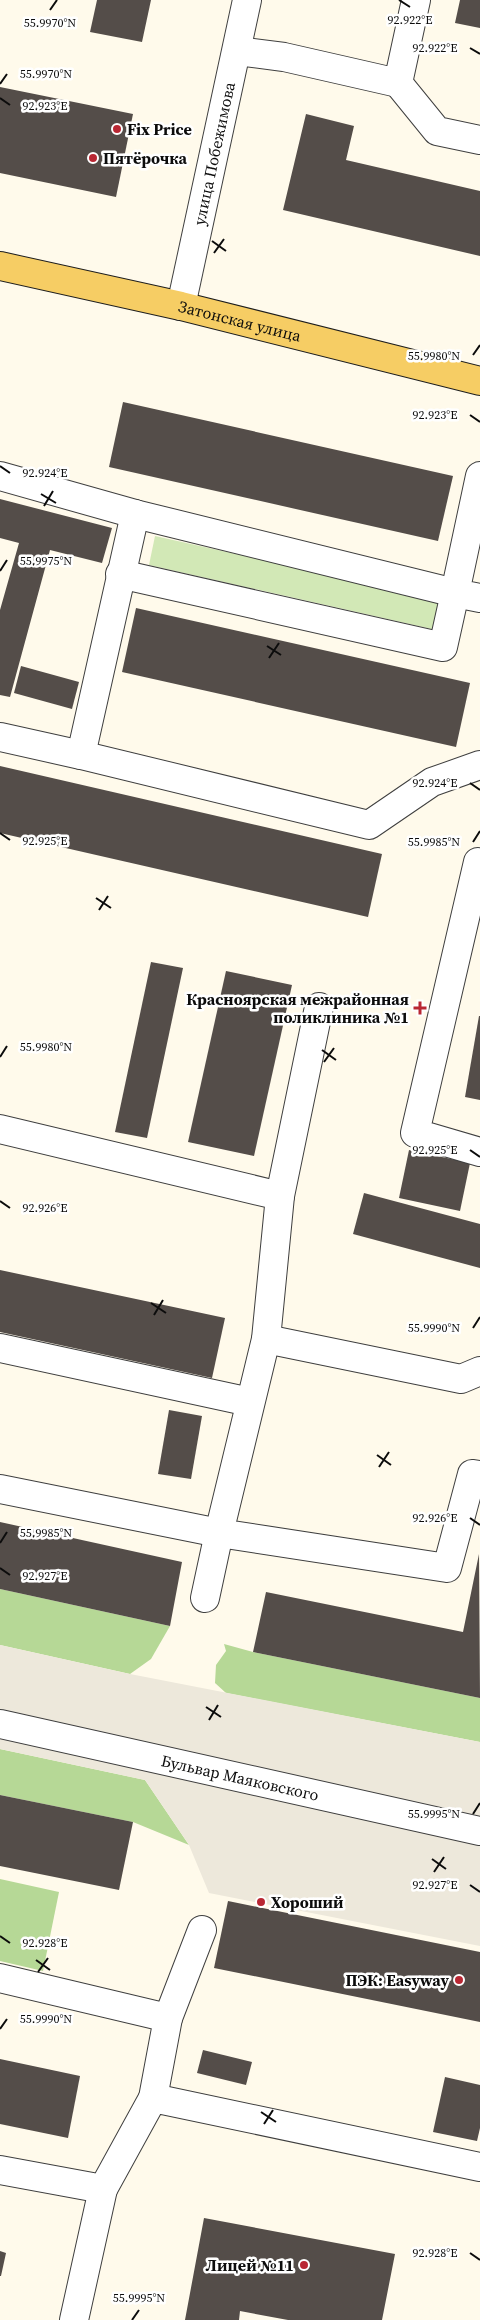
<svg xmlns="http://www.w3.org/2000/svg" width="480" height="2320" viewBox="0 0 480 2320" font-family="'Source Serif 4',serif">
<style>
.green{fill:#d2e8b6}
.forest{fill:#b6d896}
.plaza{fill:#ede8db}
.building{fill:#544d49}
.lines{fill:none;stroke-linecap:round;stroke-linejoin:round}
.minor-casing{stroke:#3f3f3f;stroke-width:30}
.major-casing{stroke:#1d1d1d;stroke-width:30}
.minor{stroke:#fff;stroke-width:28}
.major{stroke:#f6cd64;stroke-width:28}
.ticks{fill:none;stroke:#0c0c0c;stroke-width:2}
.poi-dot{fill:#b92733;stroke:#fff;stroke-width:2}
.labels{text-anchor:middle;stroke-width:5;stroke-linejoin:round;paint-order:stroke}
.poi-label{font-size:16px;font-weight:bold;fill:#0c0c0c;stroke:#fff;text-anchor:start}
.street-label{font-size:16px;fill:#0c0c0c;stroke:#fff}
.ticks-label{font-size:12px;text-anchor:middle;fill:#0c0c0c;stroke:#fff;stroke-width:5;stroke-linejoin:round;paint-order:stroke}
</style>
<rect width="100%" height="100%" fill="#fffaeb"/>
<path class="green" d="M155,536l287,64 -6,30 -287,-65z"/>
<g class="forest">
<path d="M0,1589l170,37 -19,33 -21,15 -130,-29z"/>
<path d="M224,1644l29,8 227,46v44l-254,-49 -11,-10 1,-18 10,-14z"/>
<path d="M0,1749l145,31 44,65 -56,-23 -133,-27z"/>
<path d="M0,1879l59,13 -16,79 -43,-10z"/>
</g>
<path class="plaza" d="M0,1645l130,29 350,68v204l-271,-53 -20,-48 -44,-65 -145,-31z"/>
<g class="building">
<path d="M97,0h54l-9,42 -52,-10z"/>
<path d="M460,0h20v28l-25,-5z"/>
<path d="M0,87l133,27 -17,83 -116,-24z"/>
<path d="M306,114l48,12 -8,34 134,31v65l-197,-46z"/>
<path d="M123,402l330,74 -15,65 -329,-74z"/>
<path d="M0,499l112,29 -10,35 -52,-13 -40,147 -10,-2v-85l19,-67 -19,-5z"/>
<path d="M136,608l334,75 -14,64 -334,-75z"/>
<path d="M21,666l58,16 -7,27 -58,-16z"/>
<path d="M0,766l382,88 -14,63 -368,-84z"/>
<path d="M151,962l32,6 -36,170 -32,-6z"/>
<path d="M226,971l66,14 -38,171 -66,-14z"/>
<path d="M479,1016h1v84l-15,-3z"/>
<path d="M409,1150l61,13 -10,48 -61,-13z"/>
<path d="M364,1193l116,31v44l-127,-34z"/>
<path d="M0,1270l225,48 -13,60 -212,-46z"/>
<path d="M169,1410l33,6 -11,63 -33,-5z"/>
<path d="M0,1522l182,40 -12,64 -170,-37z"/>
<path d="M479,1554l1,144 -227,-46 13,-60 197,40z"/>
<path d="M0,1795l133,27 -14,68 -119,-24z"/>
<path d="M228,1901l252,51v70l-266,-54z"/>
<path d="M203,2050l49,12 -6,23 -49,-12z"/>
<path d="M0,2059l80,17 -12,62 -68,-14z"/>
<path d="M445,2077l35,8v43l-3,13 -44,-9z"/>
<path d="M204,2218l191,36 -13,66h-94l-48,-9 -1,9h-54z"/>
<path d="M0,2251l6,2 -5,23h-1z"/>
</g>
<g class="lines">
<defs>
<g id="minor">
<path d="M237,51l47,6 114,26 18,-83"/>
<path d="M398,83l39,48 43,9"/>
<path id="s1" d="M181,306l66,-306"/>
<path d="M0,476l135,38 320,79 -12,54 -323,-73"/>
<path d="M480,476l-25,117 25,5"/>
<path d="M135,514l-54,241 288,70 63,-43 48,-17"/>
<path d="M0,737l81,18"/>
<path d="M478,862l-63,271 65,19"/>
<path d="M319,1007l-39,189 -14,143 -47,194 228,35 25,-94 8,1"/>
<path d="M0,1129l280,67"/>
<path d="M266,1339l195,40 19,-8"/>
<path d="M0,1348l250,54"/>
<path d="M0,1489l219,44 -14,65"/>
<path id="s2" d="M0,1724l480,107"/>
<path d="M0,1978l168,40 -15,80"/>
<path d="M168,2018l34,-88"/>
<path d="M0,2170l103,19 50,-91 327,69"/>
<path d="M74,2320l29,-131"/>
</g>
<g id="major">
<path id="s3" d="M0,266l181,40 299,75"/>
</g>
</defs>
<use href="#minor" class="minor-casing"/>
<use href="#major" class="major-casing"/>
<use href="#minor" class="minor"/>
<use href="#major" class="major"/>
</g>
<path class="ticks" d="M399,0l11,7M50,10l7,-10M470,48l10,6M0,84l7,-10M0,98l10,7M212,241l14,10M214,253l10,-14M473,355l7,-10M470,415l10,7M0,466l10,7M41,494l15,9M44,506l9,-15M0,571l7,-11M267,646l14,9M269,658l10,-15M470,783l10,7M0,833l10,7M473,842l7,-11M96,898l15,10M99,910l9,-14M322,1050l14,10M0,1057l7,-11M324,1062l10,-14M470,1150l10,7M0,1201l10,7M151,1303l15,10M154,1315l9,-15M473,1328l7,-11M377,1455l14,10M379,1467l10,-15M470,1518l10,7M0,1543l7,-11M0,1568l10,7M206,1707l15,10M209,1720l9,-15M473,1814l7,-11M432,1859l14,10M434,1872l10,-15M470,1885l10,7M0,1936l10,7M36,1960l14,10M38,1972l10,-14M0,2029l7,-10M261,2112l15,10M264,2124l9,-14M470,2253l10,7M132,2320l7,-10"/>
<g class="poi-dot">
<circle cx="117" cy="129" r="5"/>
<circle cx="93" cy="158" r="5"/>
<path d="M417.5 1000.5h5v5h5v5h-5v5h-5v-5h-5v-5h5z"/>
<circle cx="261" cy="1902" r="5"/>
<circle cx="459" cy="1980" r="5"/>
<circle cx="304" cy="2265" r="5"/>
</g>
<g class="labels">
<g class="poi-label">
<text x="127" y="135">Fix Price</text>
<text x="103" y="164">Пятёрочка</text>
<text x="409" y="1005" text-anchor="end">Красноярская межрайонная<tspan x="409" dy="18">поликлиника №1</tspan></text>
<text x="271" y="1908">Хороший</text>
<text x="449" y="1986" text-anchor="end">ПЭК: Easyway</text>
<text x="294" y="2271" text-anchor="end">Лицей №11</text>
</g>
<g class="street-label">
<text dy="6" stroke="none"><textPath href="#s1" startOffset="156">улица Побежимова</textPath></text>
<text dy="6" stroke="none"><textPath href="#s3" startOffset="246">Затонская улица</textPath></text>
<text dy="6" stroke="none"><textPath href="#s2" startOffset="246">Бульвар Маяковского</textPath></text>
</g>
</g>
<g class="ticks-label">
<text x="410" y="24">92.922°E</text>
<text x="50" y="27">55.9970°N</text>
<text x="435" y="52">92.922°E</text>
<text x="46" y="78">55.9970°N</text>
<text x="45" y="110">92.923°E</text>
<text x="434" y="360">55.9980°N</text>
<text x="435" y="419">92.923°E</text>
<text x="45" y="477">92.924°E</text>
<text x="46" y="565">55.9975°N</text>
<text x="435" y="787">92.924°E</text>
<text x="45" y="845">92.925°E</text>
<text x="434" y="846">55.9985°N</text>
<text x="46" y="1051">55.9980°N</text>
<text x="435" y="1154">92.925°E</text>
<text x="45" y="1212">92.926°E</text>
<text x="434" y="1332">55.9990°N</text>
<text x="435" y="1522">92.926°E</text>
<text x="46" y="1537">55.9985°N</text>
<text x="45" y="1580">92.927°E</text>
<text x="434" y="1818">55.9995°N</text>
<text x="435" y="1889">92.927°E</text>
<text x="45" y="1947">92.928°E</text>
<text x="46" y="2023">55.9990°N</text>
<text x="435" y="2257">92.928°E</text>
<text x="139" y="2302">55.9995°N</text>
</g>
</svg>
